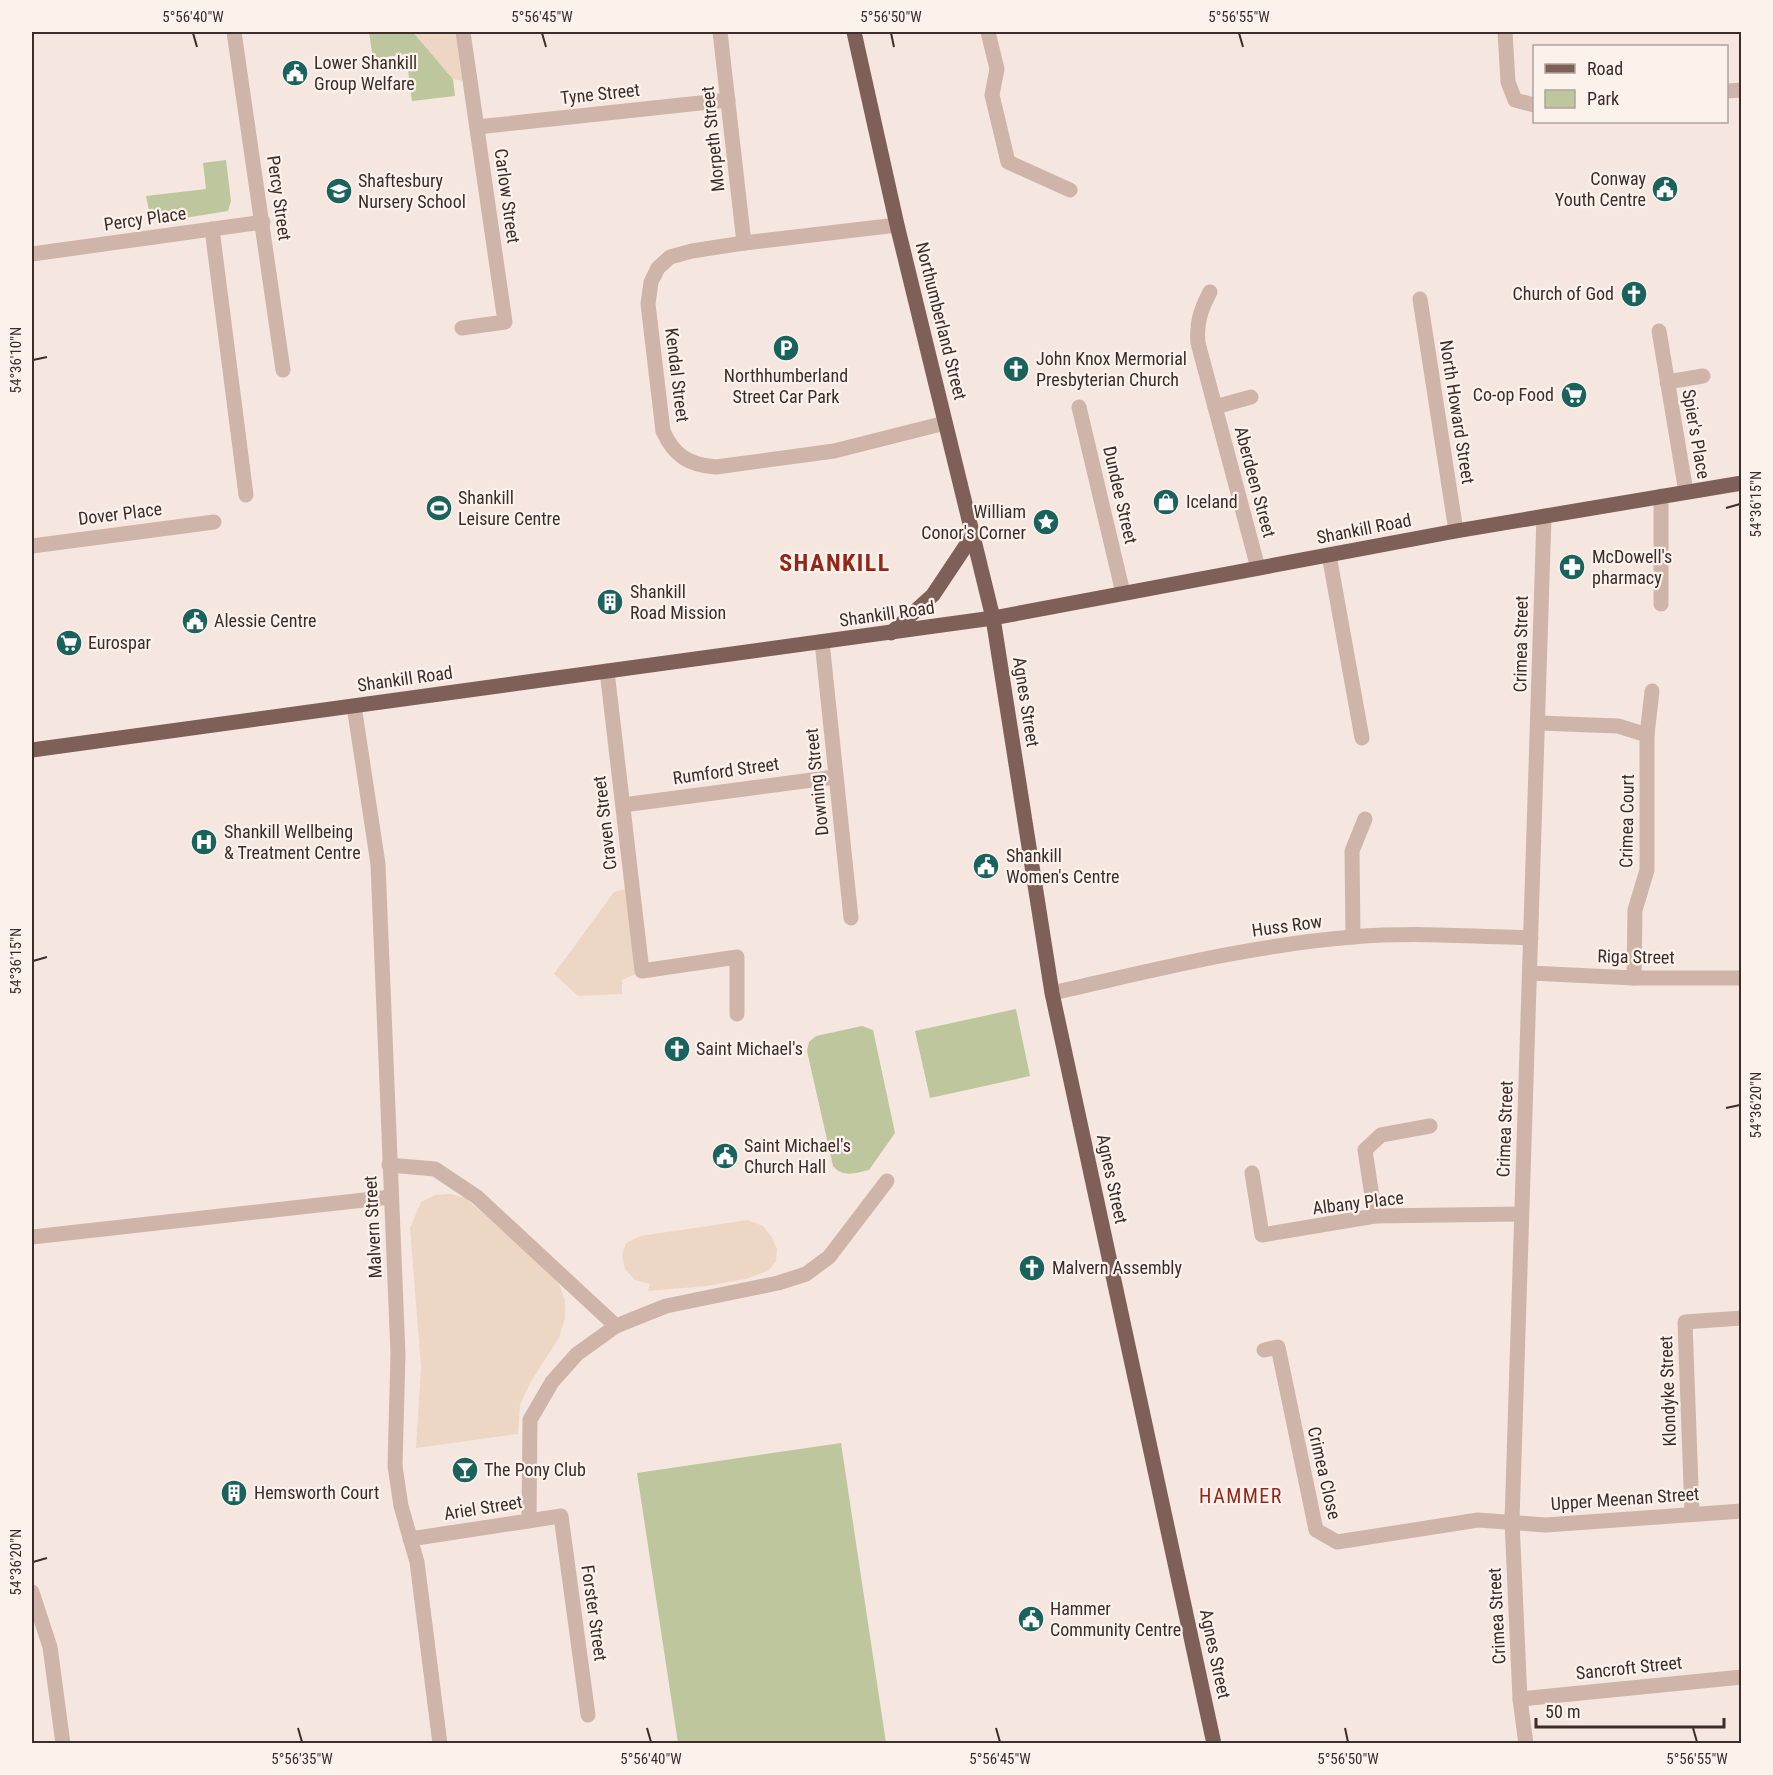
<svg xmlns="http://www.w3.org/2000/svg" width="1773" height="1775" viewBox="0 0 1773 1775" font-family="'Roboto Condensed',sans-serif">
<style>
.green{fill:#bec69d}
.plaza{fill:#eed6c5}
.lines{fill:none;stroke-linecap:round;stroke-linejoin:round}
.minor{stroke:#cfb5a9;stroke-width:15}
.major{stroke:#7f6059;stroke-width:15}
.ticks{fill:none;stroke:#3c2d2a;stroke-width:2}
.labels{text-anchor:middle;stroke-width:4.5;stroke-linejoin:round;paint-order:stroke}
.poi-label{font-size:18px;fill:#3c2d2a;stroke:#fcf2ec;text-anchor:start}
.street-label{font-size:18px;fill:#3c2d2a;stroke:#fcf2ec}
.neighbourhood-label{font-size:20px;letter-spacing:1.5px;fill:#92261b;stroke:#fcf2ec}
.district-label{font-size:24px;font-weight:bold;letter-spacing:1.5px;fill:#92261b;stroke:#fcf2ec}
.neatline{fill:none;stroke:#3c2d2a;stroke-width:2}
.ticks-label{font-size:15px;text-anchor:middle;fill:#3c2d2a}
</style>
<rect width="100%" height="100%" fill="#f5e7df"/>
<g class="green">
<path d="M369,32h44l40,47 2,17 -43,5 -6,-47 -33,5z"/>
<path d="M226,160l5,41 -3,10 -68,11 -10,-7 -4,-19 60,-7 -3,-26z"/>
<path d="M1016,1009l14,67 -100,22 -15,-67z"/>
<path d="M862,1026l11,4 22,103 -26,37c-14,3 -26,8 -36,-4l-26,-115 2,-9 7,-6z"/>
<path d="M841,1443l45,300h-208l-41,-270z"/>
</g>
<g class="plaza">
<path d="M413,32h50l7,50 -17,-3z"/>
<path d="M632,887l10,84 -20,9v14l-44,2 -24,-22 60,-82z"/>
<path d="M451,1194l14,4 80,69 14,17 6,17v17l-6,20 -29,45 -10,22 -2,29 -102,14 5,-81 -11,-139 11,-26 14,-7z"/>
<path d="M748,1220l15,6 9,11 5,12 -1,12 -8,10 -22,8 -39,7 -59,5 2,-7 -15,-4 -10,-11 -3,-14 4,-12 14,-7z"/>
</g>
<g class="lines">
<g class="minor">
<path d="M234,32l49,338"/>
<path d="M720,32l24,211"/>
<path d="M988,32l9,37 -5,26 16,67 62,28"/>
<path d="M1505,32l3,50 7,18 19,5"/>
<path d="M1726,91l16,-1"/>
<path d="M477,127l251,-27"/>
<path d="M897,225l-153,18 -52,8 -22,6 -12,11 -7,14 -3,22 15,127c11,25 26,34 53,36l118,-16 111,-28"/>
<path d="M212,229l34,266"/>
<path d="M32,254l231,-32"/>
<path d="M1210,292c-9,17 -14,31 -12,51l60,225"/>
<path d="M1420,299l36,232"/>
<path d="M462,328l43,-6 -42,-290"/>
<path d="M1659,331l27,161"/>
<path d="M1667,382l36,-6"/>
<path d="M1079,407l44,186"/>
<path d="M1215,407l36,-10"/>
<path d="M32,546l182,-24"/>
<path d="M1329,555l33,183"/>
<path d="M1661,604v-108"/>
<path d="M822,642l29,276"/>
<path d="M607,671l35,300 95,-14v57"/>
<path d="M354,706l24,158 20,490 -3,112 6,40 16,56 23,182"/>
<path d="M1539,723l79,3 29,9"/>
<path d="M623,805l212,-28"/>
<path d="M1353,937l-1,-86 13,-32"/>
<path d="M1530,973l104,5h108"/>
<path d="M1634,978l1,-68 12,-40v-135l5,-44"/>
<path d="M1052,993c99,-22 199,-48 301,-56 59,-5 118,-1 178,1"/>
<path d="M389,1165l46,4 42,28 139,129 50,-20 112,-23 28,-9 23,-17 58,-76"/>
<path d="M1252,1173l10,62 113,-19 146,-2"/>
<path d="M1375,1216l-10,-66 16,-15 49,-9"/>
<path d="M32,1237l359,-40"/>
<path d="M1264,1350l14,-3 38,183 21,12 141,-22 68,5 196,-14"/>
<path d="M1692,1514l-7,-192 57,-4"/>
<path d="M529,1521l1,-101 22,-38 25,-28 39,-28"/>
<path d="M410,1539l151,-23 27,199"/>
<path d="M32,1592l18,55 13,97"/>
<path d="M1520,1699l222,-22"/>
<path d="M1526,1744l-6,-45 -8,-178 32,-1005"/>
</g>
<g class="major">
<path d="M854,32l43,193 96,393 59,375 162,751"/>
<path d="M891,633l42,-38 40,-60"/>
<path d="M32,750l961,-132 463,-87 286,-48"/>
</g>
</g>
<path class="ticks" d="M193,33l4,14M542,33l4,14M891,33l3,14M1239,33l4,14M33,360l14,-3M1726,508l14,-4M33,961l14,-4M1726,1108l14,-3M33,1562l14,-4M298,1728l4,14M647,1728l4,14M996,1728l4,14M1345,1728l3,14M1693,1728l4,14"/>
<defs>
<symbol id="civic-disc" viewBox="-11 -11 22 22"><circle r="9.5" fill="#1a625c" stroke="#fcf2ec"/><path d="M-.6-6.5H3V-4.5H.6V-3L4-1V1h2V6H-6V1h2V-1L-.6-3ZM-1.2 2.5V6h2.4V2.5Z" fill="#fff"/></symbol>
<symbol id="school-disc" viewBox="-11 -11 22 22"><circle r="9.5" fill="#1a625c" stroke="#fcf2ec"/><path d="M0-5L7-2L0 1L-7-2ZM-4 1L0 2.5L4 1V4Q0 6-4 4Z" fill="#fff"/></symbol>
<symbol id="church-disc" viewBox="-11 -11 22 22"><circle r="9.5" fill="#1a625c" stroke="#fcf2ec"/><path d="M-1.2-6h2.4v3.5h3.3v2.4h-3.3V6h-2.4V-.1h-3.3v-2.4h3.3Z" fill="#fff"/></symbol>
<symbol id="parking-disc" viewBox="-11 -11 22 22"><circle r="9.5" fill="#1a625c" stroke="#fcf2ec"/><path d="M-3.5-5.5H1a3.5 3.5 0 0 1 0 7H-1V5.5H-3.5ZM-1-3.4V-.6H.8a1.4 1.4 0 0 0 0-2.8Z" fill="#fff"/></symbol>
<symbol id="supermarket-disc" viewBox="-11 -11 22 22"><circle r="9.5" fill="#1a625c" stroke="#fcf2ec"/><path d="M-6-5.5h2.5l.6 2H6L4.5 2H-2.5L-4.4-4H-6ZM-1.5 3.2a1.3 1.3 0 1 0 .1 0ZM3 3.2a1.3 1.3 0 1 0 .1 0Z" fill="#fff"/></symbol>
<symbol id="shop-disc" viewBox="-11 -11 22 22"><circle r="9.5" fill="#1a625c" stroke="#fcf2ec"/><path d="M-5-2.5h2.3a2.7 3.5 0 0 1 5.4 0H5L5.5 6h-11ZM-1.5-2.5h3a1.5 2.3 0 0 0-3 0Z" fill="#fff"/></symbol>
<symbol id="stadium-disc" viewBox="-11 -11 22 22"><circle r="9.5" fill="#1a625c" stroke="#fcf2ec"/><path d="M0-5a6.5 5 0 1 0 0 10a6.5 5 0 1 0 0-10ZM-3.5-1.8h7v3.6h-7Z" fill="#fff"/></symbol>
<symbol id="sight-disc" viewBox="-11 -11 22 22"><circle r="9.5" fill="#1a625c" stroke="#fcf2ec"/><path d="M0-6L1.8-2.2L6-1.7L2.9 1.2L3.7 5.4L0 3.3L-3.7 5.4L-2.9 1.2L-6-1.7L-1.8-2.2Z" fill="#fff"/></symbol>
<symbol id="pharmacy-disc" viewBox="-11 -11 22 22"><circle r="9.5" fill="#1a625c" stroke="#fcf2ec"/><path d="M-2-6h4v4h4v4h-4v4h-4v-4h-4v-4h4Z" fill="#fff"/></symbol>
<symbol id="building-disc" viewBox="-11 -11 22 22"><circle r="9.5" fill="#1a625c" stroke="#fcf2ec"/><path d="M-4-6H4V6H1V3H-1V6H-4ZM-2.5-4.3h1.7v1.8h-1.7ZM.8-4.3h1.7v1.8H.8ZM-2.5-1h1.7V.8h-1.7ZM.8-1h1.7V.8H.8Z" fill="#fff"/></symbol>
<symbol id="hospital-disc" viewBox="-11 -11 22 22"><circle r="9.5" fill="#1a625c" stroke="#fcf2ec"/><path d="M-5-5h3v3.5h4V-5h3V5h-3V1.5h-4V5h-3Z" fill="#fff"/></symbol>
<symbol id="bar-disc" viewBox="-11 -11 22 22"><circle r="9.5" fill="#1a625c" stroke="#fcf2ec"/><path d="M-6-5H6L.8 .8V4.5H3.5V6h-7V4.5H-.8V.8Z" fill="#fff"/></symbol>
</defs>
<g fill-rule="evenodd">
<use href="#civic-disc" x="280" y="58" width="30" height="30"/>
<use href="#civic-disc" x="1650" y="174" width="30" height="30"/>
<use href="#school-disc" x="324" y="176" width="30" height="30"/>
<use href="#church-disc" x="1619" y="279" width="30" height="30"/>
<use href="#parking-disc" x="771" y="333" width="30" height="30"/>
<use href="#church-disc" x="1001" y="354" width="30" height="30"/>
<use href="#supermarket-disc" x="1559" y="380" width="30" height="30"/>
<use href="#shop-disc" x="1151" y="487" width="30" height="30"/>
<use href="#stadium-disc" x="424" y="493" width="30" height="30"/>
<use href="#sight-disc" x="1031" y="507" width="30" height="30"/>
<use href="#pharmacy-disc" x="1557" y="552" width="30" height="30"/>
<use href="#building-disc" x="595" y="587" width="30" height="30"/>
<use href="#civic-disc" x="180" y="606" width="30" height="30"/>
<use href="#supermarket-disc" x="54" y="628" width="30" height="30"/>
<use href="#hospital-disc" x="189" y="827" width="30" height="30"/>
<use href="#civic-disc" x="971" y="851" width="30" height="30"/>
<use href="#church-disc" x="662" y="1034" width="30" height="30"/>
<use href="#civic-disc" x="710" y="1141" width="30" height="30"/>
<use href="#church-disc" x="1017" y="1253" width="30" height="30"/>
<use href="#bar-disc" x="450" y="1455" width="30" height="30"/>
<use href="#building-disc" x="219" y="1478" width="30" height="30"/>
<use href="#civic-disc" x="1016" y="1604" width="30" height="30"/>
</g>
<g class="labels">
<g class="poi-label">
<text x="314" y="69">Lower Shankill<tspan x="314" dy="21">Group Welfare</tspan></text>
<text x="1646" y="185" text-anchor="end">Conway<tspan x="1646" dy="21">Youth Centre</tspan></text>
<text x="358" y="187">Shaftesbury<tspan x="358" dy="21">Nursery School</tspan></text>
<text x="1614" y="300" text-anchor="end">Church of God</text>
<text x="1036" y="365">John Knox Mermorial<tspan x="1036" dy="21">Presbyterian Church</tspan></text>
<text x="786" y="382" text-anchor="middle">Northhumberland<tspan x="786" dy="21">Street Car Park</tspan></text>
<text x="1554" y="401" text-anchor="end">Co-op Food</text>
<text x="458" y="504">Shankill<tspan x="458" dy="21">Leisure Centre</tspan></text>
<text x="1186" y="508">Iceland</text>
<text x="1026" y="518" text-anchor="end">William<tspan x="1026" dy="21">Conor's Corner</tspan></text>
<text x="1592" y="563">McDowell's<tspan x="1592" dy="21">pharmacy</tspan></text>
<text x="630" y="598">Shankill<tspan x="630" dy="21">Road Mission</tspan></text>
<text x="214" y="627">Alessie Centre</text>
<text x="88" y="649">Eurospar</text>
<text x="224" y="838">Shankill Wellbeing<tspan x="224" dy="21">&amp; Treatment Centre</tspan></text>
<text x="1006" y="862">Shankill<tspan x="1006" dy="21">Women's Centre</tspan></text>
<text x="696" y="1055">Saint Michael's</text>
<text x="744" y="1152">Saint Michael's<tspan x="744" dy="21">Church Hall</tspan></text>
<text x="1052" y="1274">Malvern Assembly</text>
<text x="484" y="1476">The Pony Club</text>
<text x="254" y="1499">Hemsworth Court</text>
<text x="1050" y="1615">Hammer<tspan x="1050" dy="21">Community Centre</tspan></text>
</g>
<g class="street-label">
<text transform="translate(600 94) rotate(-6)" y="6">Tyne Street</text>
<text transform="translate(713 139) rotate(-96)" y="6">Morpeth Street</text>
<text transform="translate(507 196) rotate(82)" y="6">Carlow Street</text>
<text transform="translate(279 198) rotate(82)" y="6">Percy Street</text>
<text transform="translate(145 219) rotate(-8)" y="6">Percy Place</text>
<text transform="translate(941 321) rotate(76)" y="6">Northumberland Street</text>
<text transform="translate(677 375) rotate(83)" y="6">Kendal Street</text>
<text transform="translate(1457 412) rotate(81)" y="6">North Howard Street</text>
<text transform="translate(1696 434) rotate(80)" y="6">Spier's Place</text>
<text transform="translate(1255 482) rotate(75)" y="6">Aberdeen Street</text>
<text transform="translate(1120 495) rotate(77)" y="6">Dundee Street</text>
<text transform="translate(120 514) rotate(-7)" y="6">Dover Place</text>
<text transform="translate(1364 529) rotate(-11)" y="6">Shankill Road</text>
<text transform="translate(887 614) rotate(-8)" y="6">Shankill Road</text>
<text transform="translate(1521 644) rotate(-89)" y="6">Crimea Street</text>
<text transform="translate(405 679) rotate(-8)" y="6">Shankill Road</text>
<text transform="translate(1026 702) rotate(81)" y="6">Agnes Street</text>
<text transform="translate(726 771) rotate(-8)" y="6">Rumford Street</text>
<text transform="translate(817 782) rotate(-96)" y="6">Downing Street</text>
<text transform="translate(1627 821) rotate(-89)" y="6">Crimea Court</text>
<text transform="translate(605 823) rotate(-97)" y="6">Craven Street</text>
<text transform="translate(1287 926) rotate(-8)" y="6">Huss Row</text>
<text transform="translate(1636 957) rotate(1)" y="6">Riga Street</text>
<text transform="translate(1505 1129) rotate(-88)" y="6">Crimea Street</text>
<text transform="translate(1112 1179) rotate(78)" y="6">Agnes Street</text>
<text transform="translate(1358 1203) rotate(-7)" y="6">Albany Place</text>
<text transform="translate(373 1227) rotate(-93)" y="6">Malvern Street</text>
<text transform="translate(1668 1391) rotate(-92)" y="6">Klondyke Street</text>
<text transform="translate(1324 1473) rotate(77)" y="6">Crimea Close</text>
<text transform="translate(1625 1499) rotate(-4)" y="6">Upper Meenan Street</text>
<text transform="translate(483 1508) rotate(-9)" y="6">Ariel Street</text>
<text transform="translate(594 1613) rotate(82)" y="6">Forster Street</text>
<text transform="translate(1497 1616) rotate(-93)" y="6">Crimea Street</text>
<text transform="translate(1215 1654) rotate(78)" y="6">Agnes Street</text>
<text transform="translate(1629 1668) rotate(-6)" y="6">Sancroft Street</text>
</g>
<g class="neighbourhood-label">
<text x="1241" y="1503">HAMMER</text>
</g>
<g class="district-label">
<text x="835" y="571">SHANKILL</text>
</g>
</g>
<rect width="1773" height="1775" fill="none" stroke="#fcf2ec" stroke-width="66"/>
<rect x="1533" y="45" width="195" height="78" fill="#fcf2ec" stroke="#afa39e" stroke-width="1.5"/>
<rect x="1545" y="64" width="30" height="9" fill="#7f6059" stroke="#afa39e" stroke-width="1.5"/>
<text x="1587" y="75" font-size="18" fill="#3c2d2a">Road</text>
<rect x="1545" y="90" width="30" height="18" fill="#bec69d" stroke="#afa39e" stroke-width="1.5"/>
<text x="1587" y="105" font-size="18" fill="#3c2d2a">Park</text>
<path d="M1536 1718v9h188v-9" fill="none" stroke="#3c2d2a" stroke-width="3"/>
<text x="1545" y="1718" font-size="18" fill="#3c2d2a" stroke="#fcf2ec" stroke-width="4.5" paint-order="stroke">50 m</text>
<rect x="33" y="33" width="1707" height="1709" class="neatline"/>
<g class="ticks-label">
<text x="193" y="22">5°56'40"W</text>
<text x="542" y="22">5°56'45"W</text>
<text x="891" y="22">5°56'50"W</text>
<text x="1239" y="22">5°56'55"W</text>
<text transform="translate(16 360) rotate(-90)" y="5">54°36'10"N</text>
<text transform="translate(1756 504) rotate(-90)" y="5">54°36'15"N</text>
<text transform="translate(16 961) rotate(-90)" y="5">54°36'15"N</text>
<text transform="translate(1756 1105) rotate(-90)" y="5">54°36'20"N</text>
<text transform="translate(16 1562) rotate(-90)" y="5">54°36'20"N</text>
<text x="302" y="1764">5°56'35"W</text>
<text x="651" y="1764">5°56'40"W</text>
<text x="1000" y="1764">5°56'45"W</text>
<text x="1348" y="1764">5°56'50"W</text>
<text x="1697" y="1764">5°56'55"W</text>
</g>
</svg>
